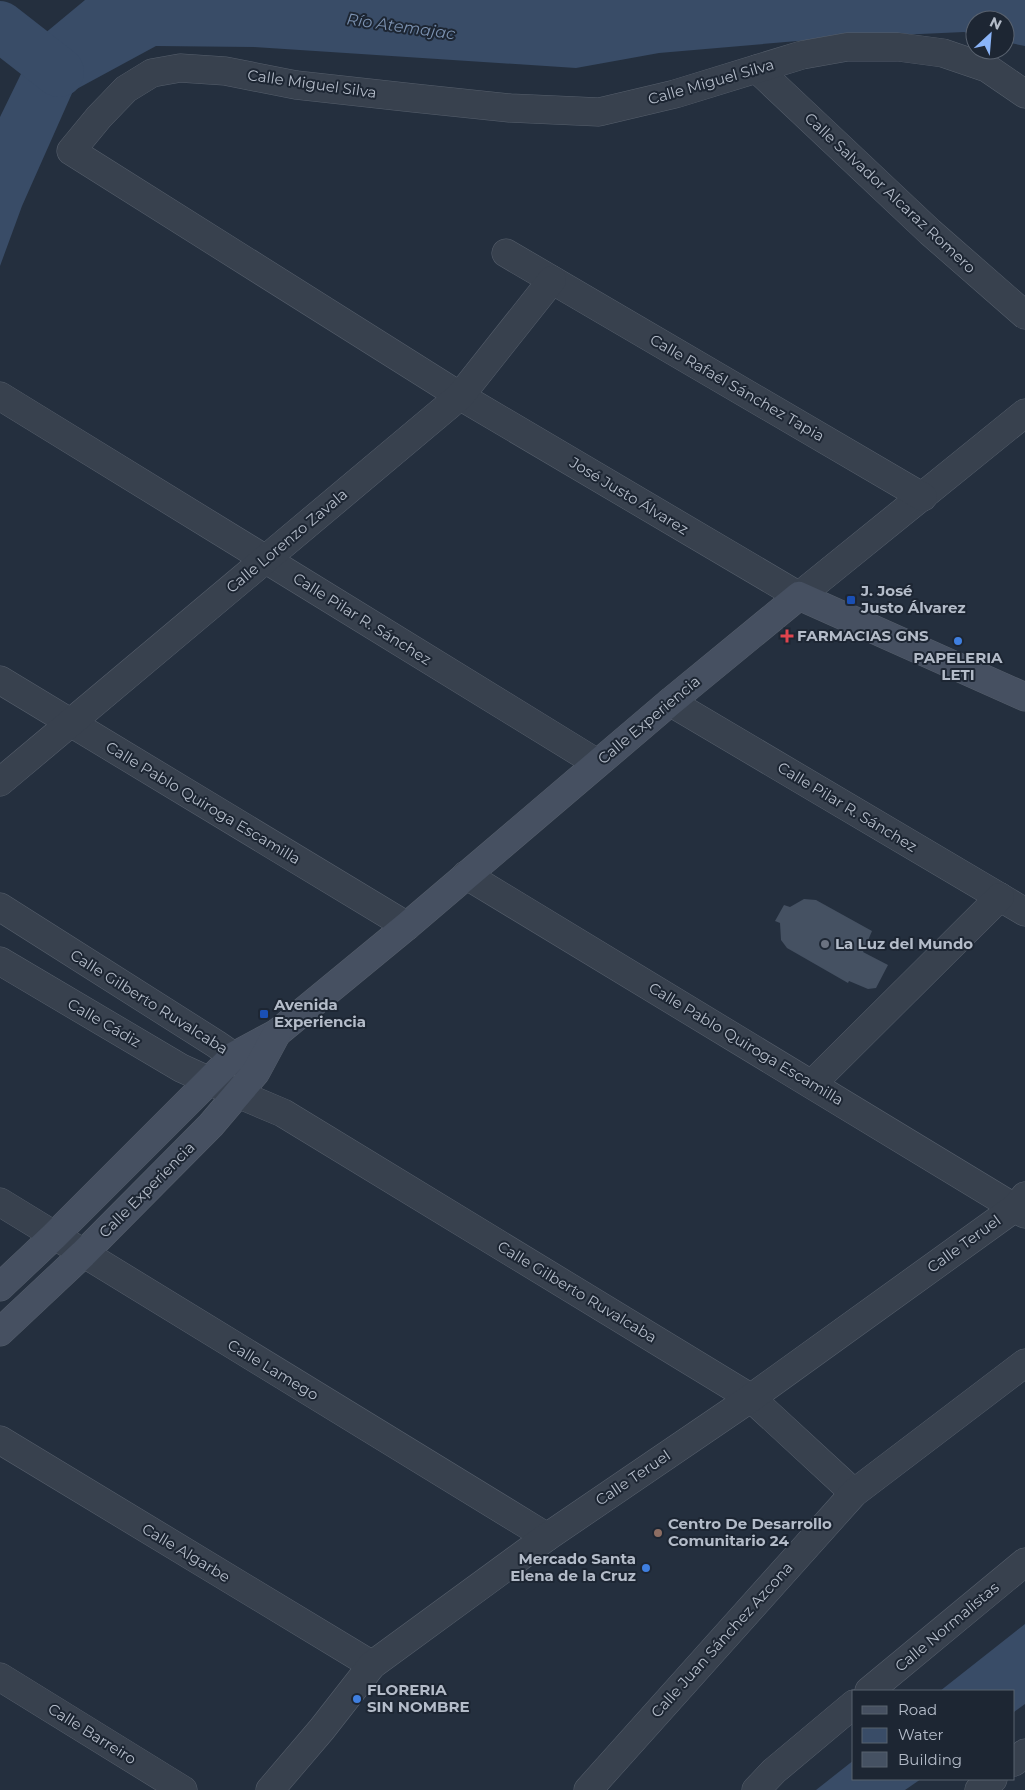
<svg xmlns="http://www.w3.org/2000/svg" width="1025" height="1790" viewBox="0 0 1025 1790" font-family="Montserrat,sans-serif">
<style>
.water{fill:#394c67}
.lines{fill:none;stroke-linecap:round;stroke-linejoin:round}
.river{stroke:#394c67;stroke-width:50}
.building{fill:#455162}
.street-casing{stroke:#565f6c;stroke-width:29}
.secondary-casing{stroke:#565f6c;stroke-width:29}
.street{stroke:#38414e;stroke-width:28}
.secondary{stroke:#465061;stroke-width:28}
.transit-dot{fill:#1a4fb4;stroke:#1d2633;stroke-width:2}
.health-dot{fill:#e0444e;stroke:#1d2633;stroke-width:2}
.shop-dot{fill:#3f7fe0;stroke:#1d2633;stroke-width:2}
.worship-dot{fill:#6b7280;stroke:#1d2633;stroke-width:2}
.education-dot{fill:#8d6e63;stroke:#1d2633;stroke-width:2}
.labels{text-anchor:middle;stroke-width:4;stroke-linejoin:round;paint-order:stroke}
.street-label{font-size:15px;fill:#b4bcc9;stroke:#1d2633}
.poi-label{font-size:15px;font-weight:bold;fill:#b4bcc9;stroke:#1d2633;text-anchor:start}
.water-label{font-size:16px;font-style:italic;fill:#7c92b1;stroke:#1d2633}
</style>
<rect width="100%" height="100%" fill="#242f3e"/>
<g class="water">
<path d="M85,0h940v46l-20,-4v-22h-30v15l-11,-3 -131,6 -174,15 -83,15 -322,-21 -98,-1 -83,45 -51,115 -22,60v-149l38,-78z"/>
<path d="M1025,1624v80l-11,8v-21h-74z"/>
<path d="M854,1760v19h67l-16,11h-89z"/>
</g>
<g class="lines">
<path class="river" d="M0,26l59,46"/>
</g>
<path class="building" d="M804,899l12,1 56,31 -9,21 25,13 -12,23 -8,1 -19,-8 -1,2 -61,-35 -6,-8 -1,-17 -5,-2 9,-16 6,2z"/>
<g class="lines">
<defs>
<g id="street">
<path d="M757,69l173,163 95,83"/>
<path d="M1025,94l-38,-26 -44,-15 -45,-6h-51l-45,8 -127,39 -76,18 -89,-4 -96,-10 -118,-13 -71,-14 -45,-3 -28,5 -26,16 -27,28 -28,34 389,245 339,200 226,-183"/>
<path d="M506,253l417,244"/>
<path d="M0,396l597,367"/>
<path d="M0,680l407,246"/>
<path d="M670,702l355,210"/>
<path d="M0,782l460,-386 92,-116"/>
<path d="M466,875l559,339"/>
<path d="M0,907l216,137 36,25"/>
<path d="M0,961l181,107 57,26 45,19 468,285 103,95"/>
<path d="M812,1084l188,-187"/>
<path d="M0,1202l547,335"/>
<path d="M0,1440l372,225"/>
<path d="M0,1677l183,113"/>
<path d="M869,1691l156,-129"/>
<path d="M1014,1762l11,-9"/>
<path d="M270,1790l52,-61 50,-64 175,-128 204,-139 265,-191 9,-11"/>
<path d="M588,1790l266,-297 171,-130"/>
<path d="M756,1790l18,-19 80,-67"/>
<path d="M979,1790l14,-11"/>
</g>
<g id="secondary">
<path d="M0,1287l54,-51 180,-180 43,-23 130,-107 263,-224 129,-106 226,101"/>
<path d="M0,1332l83,-78 128,-129 45,-53 21,-39"/>
</g>
</defs>
<use href="#street" class="street-casing"/>
<use href="#secondary" class="secondary-casing"/>
<use href="#street" class="street"/>
<use href="#secondary" class="secondary"/>
</g>
<g class="transit-dot">
<rect x="846" y="595" width="10" height="10" rx="2.5"/>
<rect x="259" y="1009" width="10" height="10" rx="2.5"/>
</g>
<path class="health-dot" d="M784.5 628.5h5v5h5v5h-5v5h-5v-5h-5v-5h5z"/>
<g class="shop-dot">
<circle cx="958" cy="641" r="5"/>
<circle cx="646" cy="1568" r="5"/>
<circle cx="357" cy="1699" r="5"/>
</g>
<circle class="worship-dot" cx="825" cy="944" r="5"/>
<circle class="education-dot" cx="658" cy="1533" r="5"/>
<g class="labels">
<g class="street-label">
<text transform="translate(711 82) rotate(-16)" y="5">Calle Miguel Silva</text>
<text transform="translate(312 84) rotate(8)" y="5">Calle Miguel Silva</text>
<text transform="translate(890 193) rotate(43)" y="5">Calle Salvador Alcaraz Romero</text>
<text transform="translate(737 388) rotate(30)" y="5">Calle Rafaél Sánchez Tapia</text>
<text transform="translate(629 496) rotate(31)" y="5">José Justo Álvarez</text>
<text transform="translate(287 541) rotate(-40)" y="5">Calle Lorenzo Zavala</text>
<text transform="translate(362 619) rotate(32)" y="5">Calle Pilar R. Sánchez</text>
<text transform="translate(649 720) rotate(-40)" y="5">Calle Experiencia</text>
<text transform="translate(203 803) rotate(31)" y="5">Calle Pablo Quiroga Escamilla</text>
<text transform="translate(847 807) rotate(31)" y="5">Calle Pilar R. Sánchez</text>
<text transform="translate(149 1002) rotate(32)" y="5">Calle Gilberto Ruvalcaba</text>
<text transform="translate(104 1023) rotate(30)" y="5">Calle Cádiz</text>
<text transform="translate(746 1044) rotate(31)" y="5">Calle Pablo Quiroga Escamilla</text>
<text transform="translate(147 1190) rotate(-45)" y="5">Calle Experiencia</text>
<text transform="translate(964 1244) rotate(-36)" y="5">Calle Teruel</text>
<text transform="translate(577 1292) rotate(31)" y="5">Calle Gilberto Ruvalcaba</text>
<text transform="translate(273 1370) rotate(31)" y="5">Calle Lamego</text>
<text transform="translate(633 1478) rotate(-34)" y="5">Calle Teruel</text>
<text transform="translate(186 1553) rotate(31)" y="5">Calle Algarbe</text>
<text transform="translate(947 1627) rotate(-40)" y="5">Calle Normalistas</text>
<text transform="translate(722 1640) rotate(-48)" y="5">Calle Juan Sánchez Azcona</text>
<text transform="translate(92 1734) rotate(32)" y="5">Calle Barreiro</text>
</g>
<g class="poi-label">
<text x="861" y="596">J. José<tspan x="861" dy="17">Justo Álvarez</tspan></text>
<text x="797" y="641">FARMACIAS GNS</text>
<text x="958" y="663" text-anchor="middle">PAPELERIA<tspan x="958" dy="17">LETI</tspan></text>
<text x="835" y="949">La Luz del Mundo</text>
<text x="274" y="1010">Avenida<tspan x="274" dy="17">Experiencia</tspan></text>
<text x="668" y="1529">Centro De Desarrollo<tspan x="668" dy="17">Comunitario 24</tspan></text>
<text x="636" y="1564" text-anchor="end">Mercado Santa<tspan x="636" dy="17">Elena de la Cruz</tspan></text>
<text x="367" y="1695">FLORERIA<tspan x="367" dy="17">SIN NOMBRE</tspan></text>
</g>
<g class="water-label">
<text transform="translate(401 26) rotate(8)" y="6">Río Atemajac</text>
</g>
</g>
<rect x="852" y="1690" width="162" height="90" fill="#1d2633" stroke="#59626f"/>
<rect x="862" y="1706" width="25" height="8" fill="#465061" stroke="#59626f"/>
<text x="898" y="1715" font-size="15" fill="#b4bcc9">Road</text>
<rect x="862" y="1728" width="25" height="15" fill="#394c67" stroke="#59626f"/>
<text x="898" y="1740" font-size="15" fill="#b4bcc9">Water</text>
<rect x="862" y="1752" width="25" height="15" fill="#455162" stroke="#59626f"/>
<text x="898" y="1765" font-size="15" fill="#b4bcc9">Building</text>
<g transform="translate(990 35) rotate(26)"><circle r="24" fill="#1d2633" stroke="#59626f"/>
<path d="M0-4L9 19L0 12L-9 19Z" fill="#8ab4f8"/>
<text y="-8" font-size="14" font-weight="bold" text-anchor="middle" fill="#b4bcc9">N</text>
</g>
</svg>
